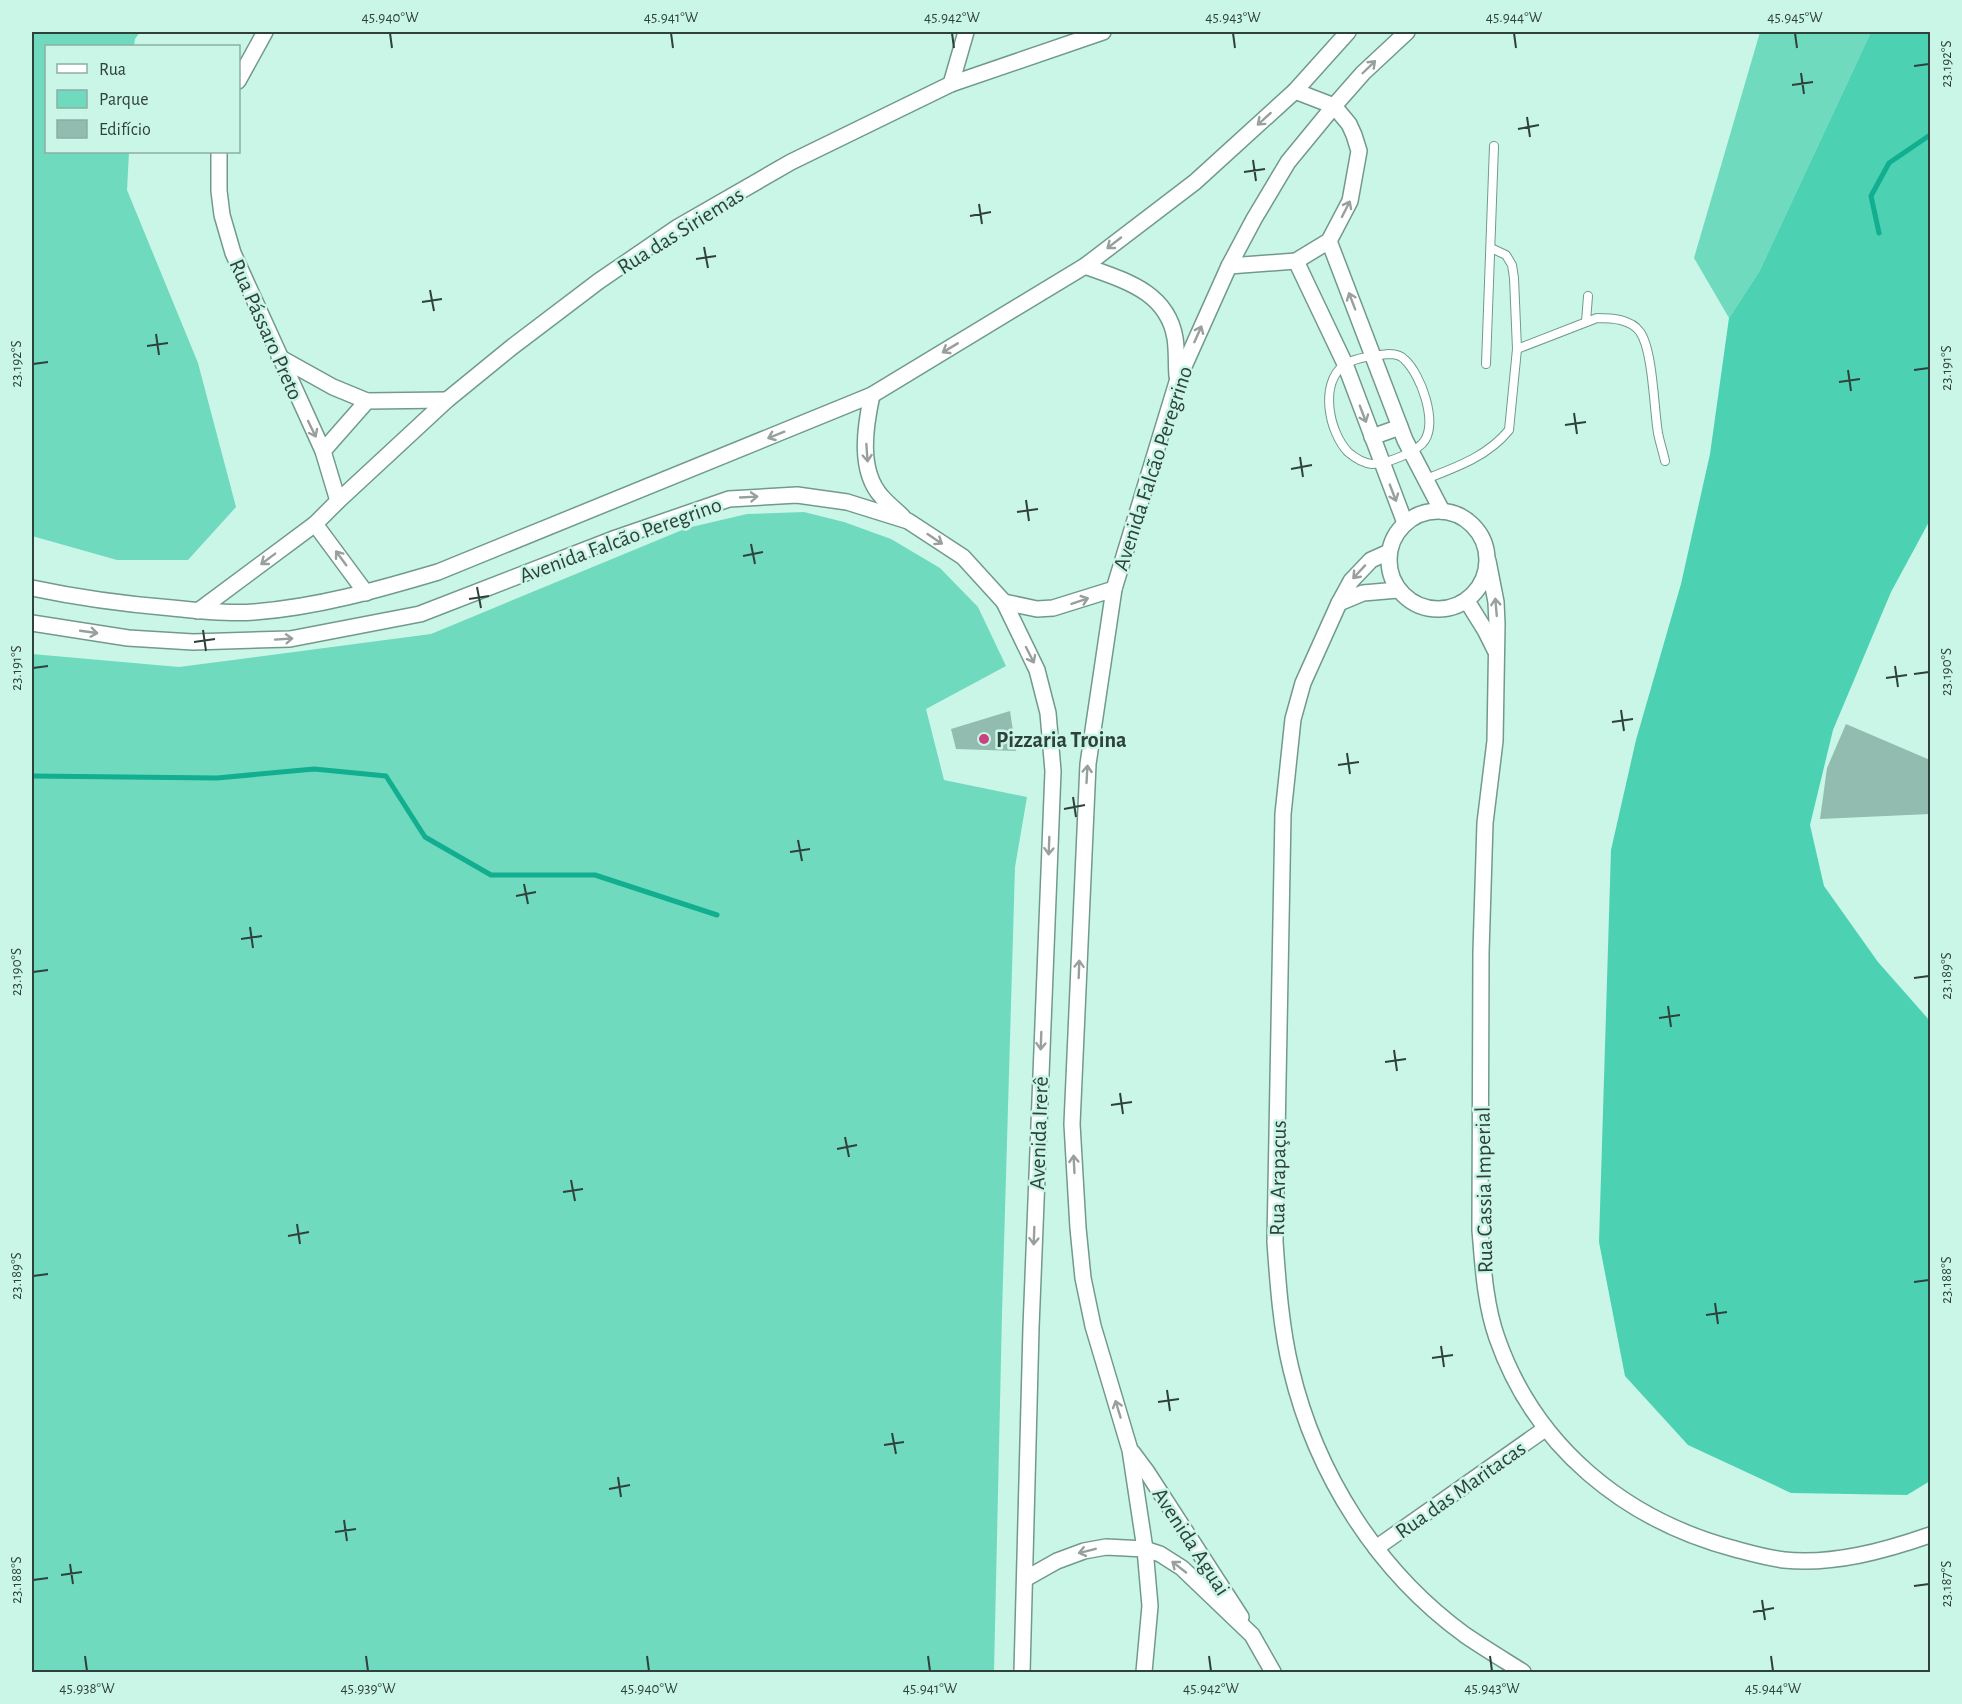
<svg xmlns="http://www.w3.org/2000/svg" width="1962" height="1704" viewBox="0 0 1962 1704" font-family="'Alegreya Sans',sans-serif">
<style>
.green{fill:#70dabe}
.forest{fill:#4cd1b2}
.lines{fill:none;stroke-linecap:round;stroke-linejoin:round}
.stream{stroke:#11ae90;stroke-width:5}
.building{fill:#92bcaf}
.service-casing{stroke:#719a8d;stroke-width:10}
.minor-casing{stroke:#719a8d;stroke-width:18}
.service{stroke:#fff;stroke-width:8}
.minor{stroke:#fff;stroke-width:15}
.oneway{stroke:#97a09d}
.ticks{fill:none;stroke:#2f413b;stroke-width:2}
.poi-dot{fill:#c84283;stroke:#caf6e8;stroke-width:2}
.labels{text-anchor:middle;stroke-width:5;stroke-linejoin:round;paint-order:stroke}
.street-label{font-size:22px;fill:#2f413b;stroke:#caf6e8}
.poi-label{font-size:22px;font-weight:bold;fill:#2f413b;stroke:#caf6e8;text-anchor:start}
.neatline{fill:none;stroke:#2f413b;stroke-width:2}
.ticks-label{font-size:15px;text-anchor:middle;fill:#2f413b}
</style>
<rect width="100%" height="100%" fill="#caf6e8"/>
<g class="green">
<path d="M32,32h108l-5,7 -1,7h-88v106h83l-2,38 71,173 38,144 -48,53h-71l-85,-24z"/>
<path d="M1760,32h111l-112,240 -30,46 -35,-60z"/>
<path d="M804,512l40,10 47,17 49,29 38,39 28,59 -80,43 18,71 83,17 -12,70 -13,447 -8,358h-962v-1018l147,13 252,-33 256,-106 60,-14z"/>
</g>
<path class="forest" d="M1871,32h59v488l-39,72 -58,138 -23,95 14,61 54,76 52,59v460l-23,14 -116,-2 -103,-48 -63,-69 -26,-134 12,-392 25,-110 45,-156 29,-130 19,-136 30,-46z"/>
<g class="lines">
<g class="stream">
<path d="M1879,233l-8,-37 18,-33 41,-28"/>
<path d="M32,776l185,2 97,-9 72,7 39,61 66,38h104l122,40"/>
</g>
</g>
<g class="building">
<path d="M1010,711l6,40 -60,-2 -5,-20z"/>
<path d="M1846,724l84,36v54l-110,5 7,-51z"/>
</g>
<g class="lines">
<defs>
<g id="service">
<path d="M1586,322l2,-26"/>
<path d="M1517,349l80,-31c15,0 34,1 43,14 13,18 14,78 18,101 2,10 5,19 7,28"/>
<path d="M1389,354c6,0 12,1 16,6 16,15 32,60 20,80 -7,12 -39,24 -53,24 -10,-1 -17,-6 -24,-12 -19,-20 -29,-68 -4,-87 9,-7 34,-10 45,-11z"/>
<path d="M1486,364l8,-218"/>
<path d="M1426,479c31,-12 62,-23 83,-49l8,-81 -3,-71 -2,-13 -6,-10 -15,-7"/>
</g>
<g id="minor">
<path d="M238,81l27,-49"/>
<path d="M951,84l15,-52"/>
<path d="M219,152v39l3,24 11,38 90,198 15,50"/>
<path d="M1329,241l76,199 37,71"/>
<path d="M1296,261l49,103 60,159"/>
<path d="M1085,266c38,14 82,25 90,72 2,12 1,25 2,38"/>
<path d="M1229,266l67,-5 33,-20 21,-40 9,-50 -5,-16 -5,-11 -15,-18 29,-33 44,-41"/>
<path d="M279,357l54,30 34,14"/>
<path d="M872,395c-7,32 -14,76 10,102 6,7 14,13 21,20"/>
<path d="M1372,437l28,-10"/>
<path d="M323,451l44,-50 80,-1"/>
<circle cx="1438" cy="560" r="49"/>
<path d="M315,524l51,69"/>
<path d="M1389,552l-18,8 -20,21 -12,22 -36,80 -10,36 -10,95 -8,428c3,42 6,86 16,127 25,105 86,202 174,266 19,13 39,25 58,37"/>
<path d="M1488,561l8,41 1,22 -2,117 -10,82 -4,129 -1,278c3,36 5,74 17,108 38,109 128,182 238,211 15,4 32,9 49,11 49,5 100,-9 146,-25"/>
<path d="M32,588c47,10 91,16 140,20 27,3 56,6 82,4 64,-5 123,-22 184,-40l434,-177 213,-129 110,-84 100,-91 53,-59"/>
<path d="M1467,601l18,29 10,20"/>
<path d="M1004,602l33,7 16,-1 61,-19"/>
<path d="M1339,603l24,-10 35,-3"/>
<path d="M198,611l117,-87 23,-23 109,-101 65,-53 87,-66 79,-54 113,-65 160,-78 152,-52"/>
<path d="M32,623l96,15 65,4 97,-3 130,-25 196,-76 113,-39 68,-4 50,7 61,19 55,36 41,45 33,68 11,43 5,58 -22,557 -9,344"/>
<path d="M1132,1452l15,20 94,145"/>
<path d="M1376,1548l169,-119"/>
<path d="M1025,1579l32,-18 27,-10 22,-4 39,2 15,5 22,14 70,67 21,37"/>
<path d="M1144,1672l6,-66 -5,-57 -15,-99 -37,-124 -10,-48 -5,-50 -6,-104 16,-360 26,-175 63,-207 52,-116 25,-47 34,-57 46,-56 -39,-15"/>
</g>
</defs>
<use href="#service" class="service-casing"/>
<use href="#minor" class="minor-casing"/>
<use href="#service" class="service"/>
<use href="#minor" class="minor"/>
</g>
<defs><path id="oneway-shaft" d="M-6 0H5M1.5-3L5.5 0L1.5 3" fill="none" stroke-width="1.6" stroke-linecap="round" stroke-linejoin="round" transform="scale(1.5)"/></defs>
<g class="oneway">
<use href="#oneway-shaft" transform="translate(1369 67) rotate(-44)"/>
<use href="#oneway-shaft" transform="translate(1264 119) rotate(138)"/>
<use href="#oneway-shaft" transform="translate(1346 209) rotate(-63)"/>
<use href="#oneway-shaft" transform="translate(1114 243) rotate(142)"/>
<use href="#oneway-shaft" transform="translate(1352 301) rotate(-111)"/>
<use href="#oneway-shaft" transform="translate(1198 334) rotate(-66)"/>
<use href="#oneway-shaft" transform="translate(950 348) rotate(149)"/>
<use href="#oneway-shaft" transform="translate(1363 414) rotate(69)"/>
<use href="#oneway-shaft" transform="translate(312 429) rotate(64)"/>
<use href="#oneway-shaft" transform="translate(776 435) rotate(158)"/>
<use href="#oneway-shaft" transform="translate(867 453) rotate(86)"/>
<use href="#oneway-shaft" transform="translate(1393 493) rotate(69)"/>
<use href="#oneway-shaft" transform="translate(749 497) rotate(-3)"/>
<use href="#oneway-shaft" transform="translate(935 539) rotate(34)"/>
<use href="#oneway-shaft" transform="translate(341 558) rotate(-126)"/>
<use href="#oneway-shaft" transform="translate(268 559) rotate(143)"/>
<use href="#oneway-shaft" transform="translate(1359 572) rotate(133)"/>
<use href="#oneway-shaft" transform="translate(1080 601) rotate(-19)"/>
<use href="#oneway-shaft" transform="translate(1496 607) rotate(-95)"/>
<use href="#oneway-shaft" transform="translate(89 632) rotate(8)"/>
<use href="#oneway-shaft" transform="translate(284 639) rotate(-4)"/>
<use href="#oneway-shaft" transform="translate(1030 655) rotate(63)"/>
<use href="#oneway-shaft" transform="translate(1087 774) rotate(-87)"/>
<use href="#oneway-shaft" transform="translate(1049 846) rotate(92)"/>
<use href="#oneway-shaft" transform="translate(1079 969) rotate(-88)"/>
<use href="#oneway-shaft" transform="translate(1041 1041) rotate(92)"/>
<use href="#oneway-shaft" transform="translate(1074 1164) rotate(-93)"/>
<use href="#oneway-shaft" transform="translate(1034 1236) rotate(92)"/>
<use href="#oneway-shaft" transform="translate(1118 1409) rotate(-107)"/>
<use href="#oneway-shaft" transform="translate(1087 1551) rotate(166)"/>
<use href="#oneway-shaft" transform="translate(1179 1567) rotate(-142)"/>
</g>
<path class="ticks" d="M390,33l2,15M671,33l2,15M952,33l2,15M1233,33l2,15M1514,33l2,15M1795,33l2,15M1914,66l15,-2M1801,73l3,21M1792,85l21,-3M1527,117l3,20M1518,129l21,-4M1253,160l3,21M1244,172l21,-3M979,204l3,20M970,216l21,-4M704,247l4,21M696,259l20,-3M430,290l4,21M422,302l20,-3M156,334l3,21M147,346l21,-3M33,364l15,-2M1848,370l3,21M1914,370l15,-2M1839,382l21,-3M1574,413l3,21M1565,425l21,-3M1300,457l3,20M1291,469l21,-4M1026,500l3,21M1017,512l21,-3M751,544l4,20M743,556l20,-4M477,587l4,21M469,599l20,-3M203,630l3,21M194,642l21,-3M1895,666l3,21M33,668l15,-2M1914,674l15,-2M1886,678l21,-3M1621,710l3,21M1612,722l21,-3M1347,753l3,21M1338,765l21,-3M1073,797l3,20M1064,809l21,-4M798,840l4,21M790,852l20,-3M524,884l4,20M516,896l20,-4M250,927l3,21M241,939l21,-3M33,972l15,-2M1914,978l15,-2M1668,1006l3,21M1659,1018l21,-3M1394,1050l3,21M1385,1062l21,-3M1120,1093l3,21M1111,1105l21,-3M845,1137l4,20M837,1149l20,-4M571,1180l4,21M563,1192l20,-3M297,1224l3,20M288,1236l21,-4M33,1276l15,-2M1914,1282l15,-2M1715,1303l3,21M1706,1315l21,-3M1441,1346l3,21M1432,1358l21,-3M1167,1390l3,21M1158,1402l21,-3M892,1433l4,21M884,1445l20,-3M618,1477l3,20M609,1489l21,-4M344,1520l3,21M335,1532l21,-3M70,1564l3,20M61,1575l21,-3M33,1580l15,-2M1914,1586l15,-2M1762,1600l3,20M1753,1612l21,-4M85,1656l2,15M366,1656l2,15M647,1656l2,15M928,1656l2,15M1209,1656l2,15M1490,1656l2,15M1771,1656l2,15"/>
<circle class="poi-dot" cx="984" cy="739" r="6"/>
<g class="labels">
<g class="street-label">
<text transform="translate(680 230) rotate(-32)" y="8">Rua das Siriemas</text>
<text transform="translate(267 329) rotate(66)" y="8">Rua Pássaro Preto</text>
<text transform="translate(1152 468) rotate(-72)" y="8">Avenida Falcão Peregrino</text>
<text transform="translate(620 539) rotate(-20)" y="8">Avenida Falcão Peregrino</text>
<text transform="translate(1038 1133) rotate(-88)" y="8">Avenida Irerê</text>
<text transform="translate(1277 1178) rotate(-89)" y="8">Rua Arapaçus</text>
<text transform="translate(1483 1190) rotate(-91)" y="8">Rua Cassia Imperial</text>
<text transform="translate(1460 1489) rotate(-35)" y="8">Rua das Maritacas</text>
<text transform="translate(1192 1541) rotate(57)" y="8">Avenida Aguai</text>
</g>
<g class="poi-label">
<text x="996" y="747">Pizzaria Troina</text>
</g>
</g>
<rect width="1962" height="1704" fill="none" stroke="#caf6e8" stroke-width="66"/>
<rect x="45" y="45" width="195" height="108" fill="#caf6e8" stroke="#8caea3" stroke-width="1.5"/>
<rect x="57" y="64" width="30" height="9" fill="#ffffff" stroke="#8caea3" stroke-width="1.5"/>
<text x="99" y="75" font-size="18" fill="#2f413b">Rua</text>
<rect x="57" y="90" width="30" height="18" fill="#70dabe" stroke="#8caea3" stroke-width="1.5"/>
<text x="99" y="105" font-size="18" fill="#2f413b">Parque</text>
<rect x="57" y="120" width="30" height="18" fill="#92bcaf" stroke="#8caea3" stroke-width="1.5"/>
<text x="99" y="135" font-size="18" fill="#2f413b">Edifício</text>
<rect x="33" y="33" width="1896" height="1638" class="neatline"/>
<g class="ticks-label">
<text x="390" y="22">45.940°W</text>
<text x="671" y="22">45.941°W</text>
<text x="952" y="22">45.942°W</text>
<text x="1233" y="22">45.943°W</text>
<text x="1514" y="22">45.944°W</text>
<text x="1795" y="22">45.945°W</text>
<text transform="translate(1946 64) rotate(-90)" y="5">23.192°S</text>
<text transform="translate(16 364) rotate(-90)" y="5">23.192°S</text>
<text transform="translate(1946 368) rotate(-90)" y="5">23.191°S</text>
<text transform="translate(16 668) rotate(-90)" y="5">23.191°S</text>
<text transform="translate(1946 672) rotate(-90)" y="5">23.190°S</text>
<text transform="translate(16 972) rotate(-90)" y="5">23.190°S</text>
<text transform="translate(1946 976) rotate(-90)" y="5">23.189°S</text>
<text transform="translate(16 1276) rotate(-90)" y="5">23.189°S</text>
<text transform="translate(1946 1280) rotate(-90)" y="5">23.188°S</text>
<text transform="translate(16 1580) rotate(-90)" y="5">23.188°S</text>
<text transform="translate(1946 1584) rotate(-90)" y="5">23.187°S</text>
<text x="87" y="1693">45.938°W</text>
<text x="368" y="1693">45.939°W</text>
<text x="649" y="1693">45.940°W</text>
<text x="930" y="1693">45.941°W</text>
<text x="1211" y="1693">45.942°W</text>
<text x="1492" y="1693">45.943°W</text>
<text x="1773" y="1693">45.944°W</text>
</g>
</svg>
